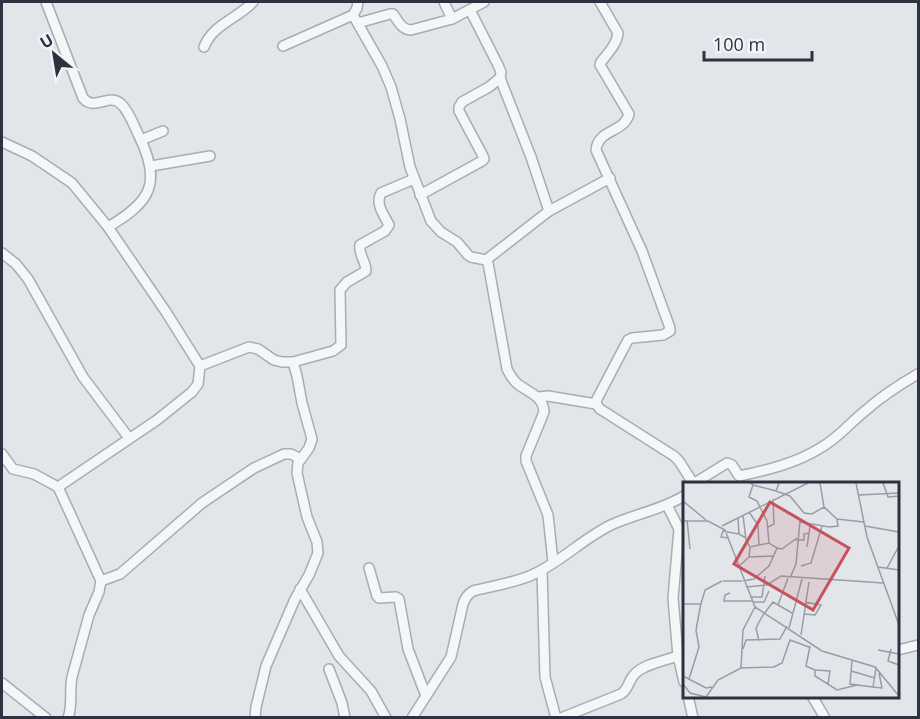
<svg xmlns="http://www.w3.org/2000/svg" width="920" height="719" viewBox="0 0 920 719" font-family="'Open Sans',sans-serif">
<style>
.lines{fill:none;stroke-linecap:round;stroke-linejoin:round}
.minor-casing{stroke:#a8acb3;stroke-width:12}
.minor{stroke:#f5f6f8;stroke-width:9}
.inset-road{fill:none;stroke:#999da5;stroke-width:1.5}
.view{fill:#c4525f;fill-opacity:0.15;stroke:#c4525f;stroke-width:3}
.inset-edge{fill:none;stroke:#2c3240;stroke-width:3}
</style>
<rect width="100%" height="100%" fill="#e2e5e9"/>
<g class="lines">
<defs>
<g id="minor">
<path d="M46,2l37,96c12,14 26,-6 38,6 8,7 13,22 18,32 23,47 12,66 -31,91"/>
<path d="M444,2l8,17"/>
<path d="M470,10l28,55 3,7 -1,6 31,79 18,54"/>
<path d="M353,15l29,51 9,21 9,32 10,48 21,54 10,11 16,10 11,13 3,2 15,3 2,3 19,106c3,6 6,12 12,16 11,8 24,11 25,27l-18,44v5l22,54 5,47"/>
<path d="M358,23l32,-9h3c6,8 8,15 18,16l41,-11 32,-17"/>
<path d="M283,46l70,-31 4,-7 1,-6"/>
<path d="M204,47c9,-23 33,-28 49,-45"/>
<path d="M141,140l22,-9"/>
<path d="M2,142l30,14 40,27 36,44 58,85 34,54"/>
<path d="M151,166l59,-10"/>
<path d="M420,195l62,-34 2,-2 -1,-3 -24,-45v-4l3,-5 27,-15 11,-9"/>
<path d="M2,253l14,11 12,15 55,98 46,61"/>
<path d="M486,260l63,-49 61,-33"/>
<path d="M293,362l40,-11 8,-6 -1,-55 7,-8 19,-11c0,-10 -8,-17 -6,-26l25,-14 4,-6c-5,-10 -14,-21 -8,-32l33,-14"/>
<path d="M539,397l9,-1 48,8 4,5 74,47 5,5 14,22"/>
<path d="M596,404l1,-5 31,-59 4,-2 31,-3 7,-4v-3l-28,-77 -46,-101c2,-21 28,-17 33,-36l-29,-49 1,-3c7,-9 16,-18 17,-29l-18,-31"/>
<path d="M2,454l11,15 21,5 24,13 99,-67 35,-28 6,-8 2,-18 49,-19 9,2 16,11 8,2h11l4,14 5,27 10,36 -3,9 -11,15 -1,10 10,44 10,25 1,11 -9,22 -14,24 -29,67 -10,41 -1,11"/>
<path d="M693,484l34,-21 5,2 7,11c29,-6 58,-13 83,-29 17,-10 28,-24 43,-36 17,-15 34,-26 53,-37"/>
<path d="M58,487l43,94 -2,11 -10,23 -17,62c-3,14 1,28 -4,41"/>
<path d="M667,505l12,24 -6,69 5,58 6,26"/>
<path d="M369,568l8,28 2,2 17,-1 3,2 9,50 18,47"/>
<path d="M542,570l3,107 11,41"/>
<path d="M101,581l19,-7 82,-71 52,-35 30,-14h7l10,5"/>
<path d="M300,589l39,67 32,35 15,27"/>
<path d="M898,650l20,-5"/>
<path d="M329,669l13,34 3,15"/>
<path d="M2,683l44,35"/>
<path d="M688,696l5,22"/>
<path d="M812,696l13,22"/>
<path d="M412,718l39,-61 12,-53c2,-6 5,-10 10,-13 19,-5 47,-9 63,-18 27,-13 48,-35 75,-48 24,-11 50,-15 73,-29"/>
<path d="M561,718l60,-24c8,-5 7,-13 13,-19 7,-10 32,-15 44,-19"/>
</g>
</defs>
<use href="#minor" class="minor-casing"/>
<use href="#minor" class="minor"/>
</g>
<g transform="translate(683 482)">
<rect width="216" height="216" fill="#e2e5e9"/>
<path class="inset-road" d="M67,1l3,2 -4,12 8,4 10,20 2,22M96,1l-3,8 14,5 14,17 8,1 12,-7M137,1l4,24 13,12M173,1l11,54 32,88M200,1l5,14 11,-1M70,3l23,6M176,13l40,-2M0,19l23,19M66,30l9,13 1,21M55,36l1,16 7,4M4,38l3,29M0,39h25l17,9 30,77 67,44 53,16 24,29M117,40l29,5 9,-1 -1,-7 27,3M39,44l86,-43M182,44l34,6M85,45l6,-3 -1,-25M45,56l-7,-1 2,-6 16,3M113,58h8v-6l5,-1M124,65l3,-21M94,66l5,1 15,-11M66,75l24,-1M118,84l10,-3 11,-37M55,85l11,-10 1,-10M195,85l21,3M204,86l12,-22M107,96l6,-14 4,-43M40,99h19M60,99l11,-2 15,-13 8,-18 -8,-5 -19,4 -4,-7 -3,-25M63,105l21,-2 14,-9 102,7M47,111l-5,2 -1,6h28M68,115h11l3,-21M70,120h11l5,-11M0,122h18l4,-14 17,-9M95,123l10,-27M81,132l9,-12 19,11M121,132l11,1 6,-10 -16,-3M106,146l13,-49M118,153l8,-53M76,159l-3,-13 8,-15M127,164l-4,20 9,4v6l22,14 20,-5M60,167l3,-9 34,-1 7,-13M208,167l-3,12 11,4M195,168l21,4M169,179l-2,23 23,3M58,186l33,-1 8,-4 8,-23 19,7M193,186l-3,19 9,1 -3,-15M132,188l15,1 -2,13M168,189l24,7M0,194l23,12 6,-1M6,197l10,-32 -3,-17 5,-27M0,202l7,9 16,4M23,215l12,-17 23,-12 2,-38 12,-23"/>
<path class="view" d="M87,20l79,46 -36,62 -79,-46z"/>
<rect width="216" height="216" class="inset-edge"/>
</g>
<rect width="920" height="719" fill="none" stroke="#2c3240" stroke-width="6"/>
<g transform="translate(54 54) rotate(330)" stroke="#f2f4f7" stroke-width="4.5" paint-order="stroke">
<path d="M0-4.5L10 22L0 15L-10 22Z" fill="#2c3240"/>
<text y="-9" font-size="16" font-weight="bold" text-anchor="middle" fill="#2c3240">U</text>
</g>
<path d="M704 51v9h108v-9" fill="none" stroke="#2c3240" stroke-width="3"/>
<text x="713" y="51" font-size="18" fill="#2c3240" stroke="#f2f4f7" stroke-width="4.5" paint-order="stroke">100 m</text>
</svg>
